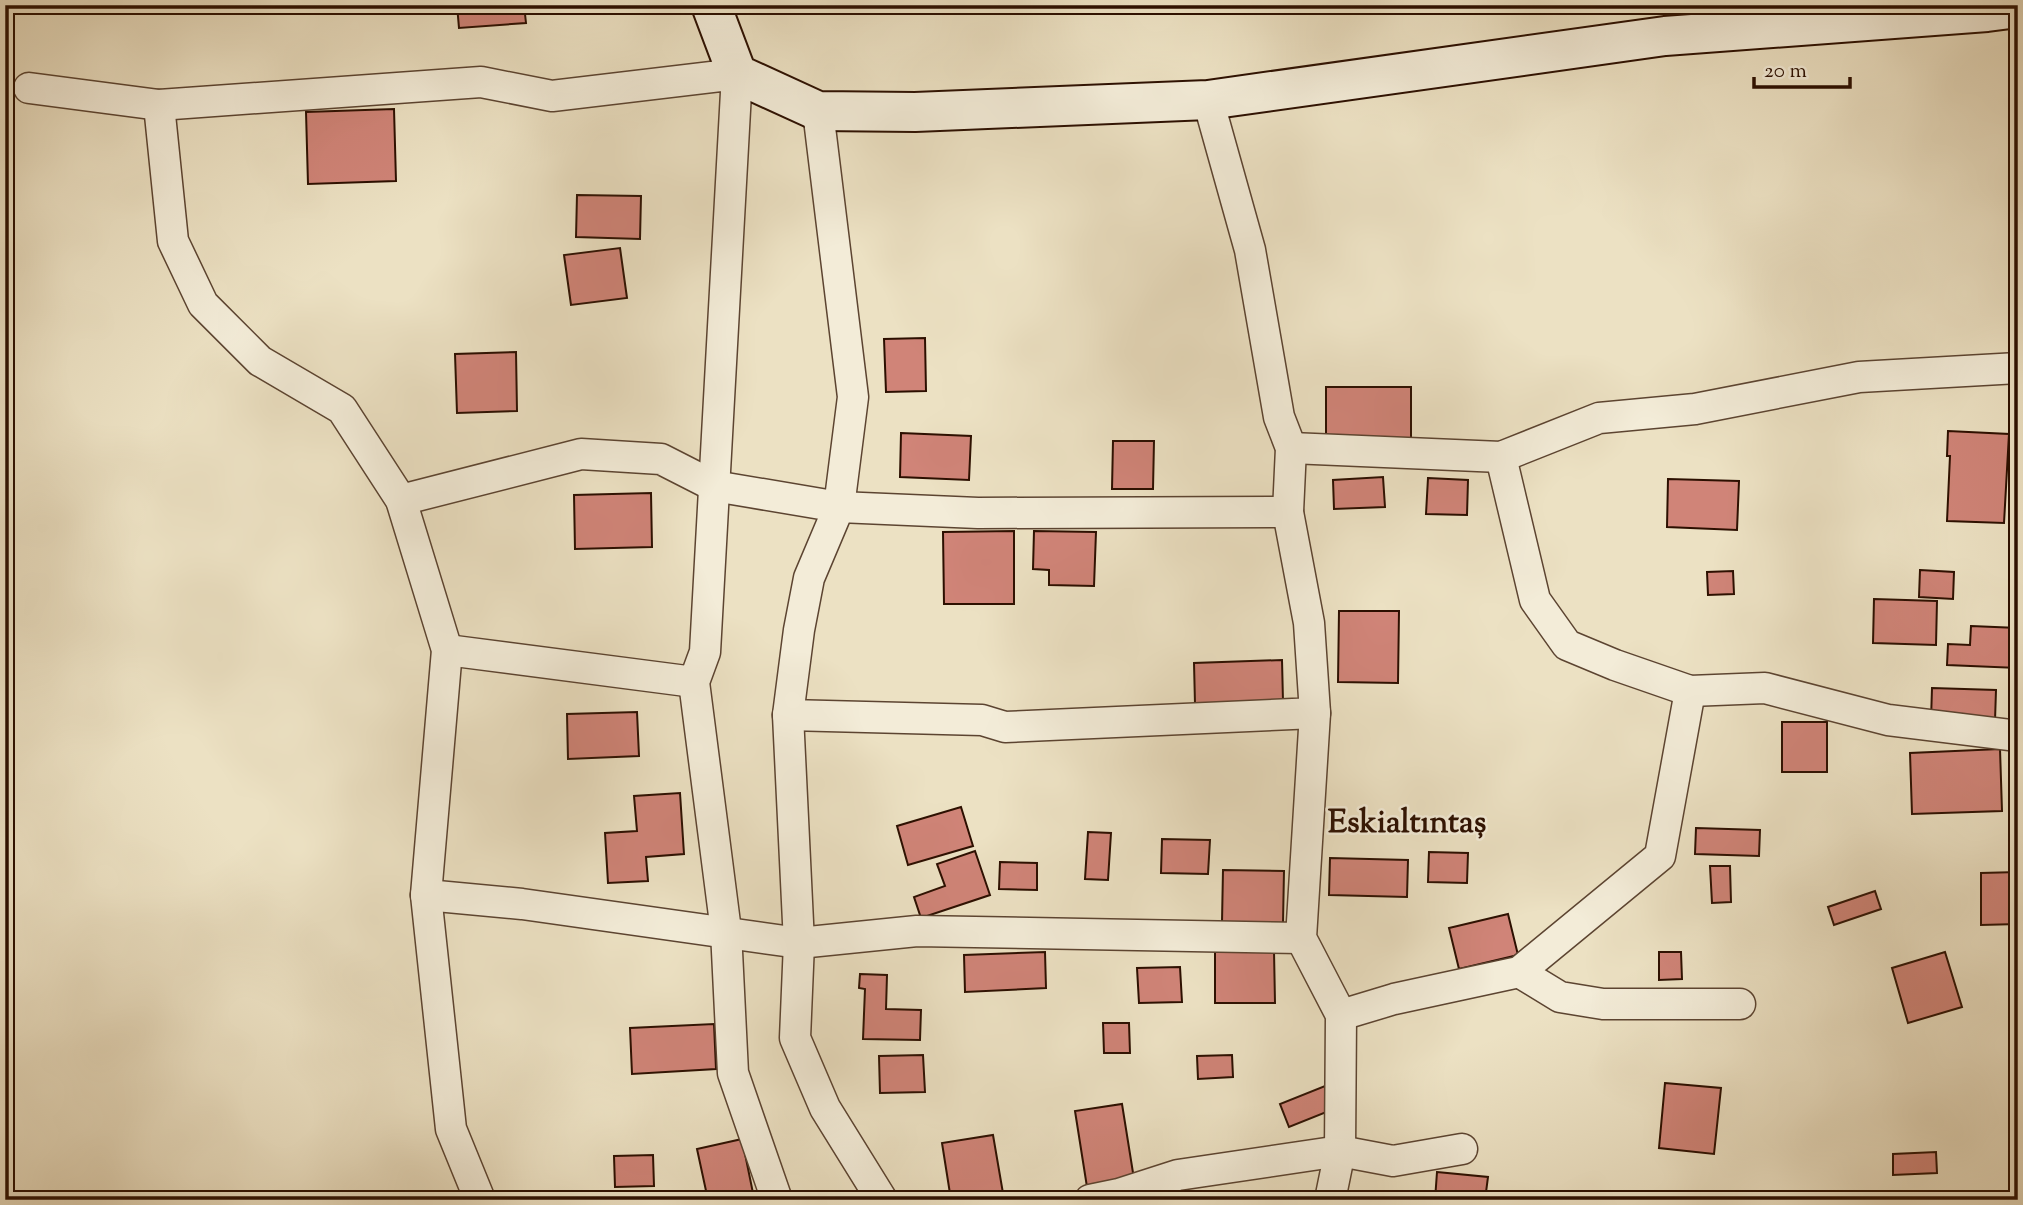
<svg xmlns="http://www.w3.org/2000/svg" width="2023" height="1205" viewBox="0 0 2023 1205" font-family="'Sorts Mill Goudy',serif">
<style>
.building{fill:#d08478;stroke:#2c0f00;stroke-width:2}
.lines{fill:none;stroke-linecap:round;stroke-linejoin:round}
.street-casing{stroke:#5c4431;stroke-width:33}
.secondary-casing{stroke:#2c0f00;stroke-width:42}
.street{stroke:#f3ecd8;stroke-width:30}
.secondary{stroke:#f3ecd8;stroke-width:38}
.labels{text-anchor:middle;stroke-width:5;stroke-linejoin:round;paint-order:stroke}
.quarter-label{font-size:32px;font-weight:bold;fill:#2c0f00;stroke:#f3ecd8}
</style>
<rect width="100%" height="100%" fill="#ece1c3"/>
<filter id="stains"><feTurbulence type="fractalNoise" baseFrequency=".00286" numOctaves="4"/><feColorMatrix values="0 0 0 0 .2 0 0 0 0 .09 0 0 0 0 .02 0 0 0 .5 -.17"/></filter>
<radialGradient id="worn" r=".72"><stop offset=".6" stop-color="#630" stop-opacity="0"/><stop offset="1" stop-color="#630" stop-opacity=".3"/></radialGradient>
<g class="building">
<path d="M457,5h67l2,18 -67,5z"/>
<path d="M394,109l2,72 -88,3 -2,-72z"/>
<path d="M577,195l64,1 -1,43 -64,-2z"/>
<path d="M620,248l7,50 -56,7 -7,-50z"/>
<path d="M925,338l1,53 -40,1 -2,-53z"/>
<path d="M516,352l1,59 -60,2 -2,-59z"/>
<rect x="1326" y="387" width="85" height="52"/>
<path d="M1948,431l61,3 -5,89 -57,-2 3,-65h-3z"/>
<path d="M901,433l70,3 -2,44 -69,-3z"/>
<path d="M1113,441h41l-1,48h-41z"/>
<path d="M1383,477l2,30 -51,2 -1,-29z"/>
<path d="M1428,478l40,2 -1,35 -41,-1z"/>
<path d="M1668,479l71,2 -2,49 -70,-3z"/>
<path d="M651,493l1,54 -77,2 -1,-54z"/>
<path d="M1014,531v73h-70l-1,-72z"/>
<path d="M1034,531l62,1 -2,54 -45,-1v-15l-16,-1z"/>
<path d="M1920,570l34,2 -1,27 -34,-2z"/>
<path d="M1733,571l1,23 -26,1 -1,-23z"/>
<path d="M1874,599l63,2 -1,44 -63,-2z"/>
<path d="M1339,611h60l-1,72 -60,-1z"/>
<path d="M1971,626l47,2v40l-71,-3 1,-21 22,1z"/>
<path d="M1282,660l1,41 -88,3 -1,-41z"/>
<path d="M1932,688l64,2 -1,31 -64,-1z"/>
<path d="M637,712l2,44 -71,3 -1,-45z"/>
<rect x="1782" y="722" width="45" height="50"/>
<path d="M2000,749l2,62 -90,3 -2,-61z"/>
<path d="M680,793l4,61 -38,3 2,24 -40,2 -3,-50 32,-2 -3,-35z"/>
<path d="M961,807l12,39 -65,19 -11,-39z"/>
<path d="M1696,828l64,2 -1,26 -64,-2z"/>
<path d="M1088,832l23,1 -3,47 -23,-1z"/>
<path d="M1162,839l48,1 -2,34 -47,-1z"/>
<path d="M975,851l15,44 -69,23 -7,-21 31,-11 -8,-22z"/>
<path d="M1429,852l39,1 -1,30 -39,-1z"/>
<path d="M1330,858l78,2 -1,37 -78,-2z"/>
<path d="M1000,862l37,1v27l-38,-1z"/>
<path d="M1710,866h20l1,36 -19,1z"/>
<path d="M1223,870l61,1 -1,52 -61,-1z"/>
<path d="M2018,872v52l-37,1v-52z"/>
<path d="M1875,891l6,18 -47,16 -6,-18z"/>
<path d="M1508,914l10,41 -59,14 -10,-41z"/>
<path d="M1274,951l1,52h-60v-51z"/>
<path d="M1045,952l1,36 -81,4 -1,-37z"/>
<path d="M1659,952h22l1,27 -23,1z"/>
<path d="M1945,952l17,55 -54,16 -16,-55z"/>
<path d="M1180,967l2,35 -43,1 -2,-35z"/>
<path d="M860,974l27,1 -1,34 35,1 -1,30 -57,-1 2,-50 -6,-1z"/>
<path d="M1103,1023h26l1,30h-26z"/>
<path d="M714,1024l2,45 -84,5 -2,-46z"/>
<path d="M923,1055l2,37 -45,1 -1,-37z"/>
<path d="M1232,1055l1,22 -35,2 -1,-23z"/>
<path d="M1665,1083l56,5 -7,66 -55,-6z"/>
<path d="M1330,1084l9,23 -50,20 -9,-23z"/>
<path d="M1122,1104l12,75 -47,8 -12,-76z"/>
<path d="M993,1135l11,64 -53,1 -9,-57z"/>
<path d="M742,1139l12,59 -46,2 -11,-51z"/>
<path d="M1936,1152l1,21 -44,2v-21z"/>
<path d="M653,1155l1,31 -39,1 -1,-31z"/>
<path d="M1437,1172l51,5 -3,23h-50z"/>
</g>
<g class="lines">
<defs>
<g id="street">
<path d="M29,88l130,17 322,-23 71,14 185,-22 -32,578 -11,30 32,249 7,142 44,127"/>
<path d="M159,105l14,136 30,63 57,57 82,48 59,91 46,150 -21,245 25,234 29,71"/>
<path d="M818,111l35,286 -14,110 -30,71 -10,52 -11,85 11,228 -4,95 30,70 57,92"/>
<path d="M1291,448l210,9 98,-39 96,-9 164,-32 159,-9"/>
<path d="M1501,457l34,143 32,45 48,20 75,26 75,-3 123,32 130,16"/>
<path d="M401,500l180,-46 80,5 53,27 125,21 139,6 310,-1"/>
<path d="M447,650l247,32"/>
<path d="M1315,713l-14,225 40,77 -1,136 -10,49"/>
<path d="M788,715l194,5 23,7 310,-14 -6,-90 -21,-111 3,-64 -12,-31 -29,-167 -42,-150"/>
<path d="M426,895l96,9 277,39 118,-12 384,7"/>
<path d="M1519,972l41,25 43,7h137"/>
<path d="M1341,1015l53,-16 125,-27 141,-116 30,-165"/>
<path d="M1090,1200l29,-6 59,-19 162,-24 53,10 69,-12"/>
</g>
<path id="secondary" d="M711,5l26,69 81,37 97,1 293,-12 457,-64 322,-24 31,-4"/>
</defs>
<use href="#street" class="street-casing"/>
<use href="#secondary" class="secondary-casing"/>
<use href="#street" class="street"/>
<use href="#secondary" class="secondary"/>
</g>
<g class="labels">
<g class="quarter-label">
<text x="1407" y="832">Eskialtıntaş</text>
</g>
</g>
<rect width="2023" height="1205" fill="none" stroke="#ece1c3" stroke-width="28"/>
<rect x="7" y="7" width="2009" height="1191" fill="none" stroke="#2c0f00" stroke-width="3.5"/>
<rect x="14" y="14" width="1995" height="1177" fill="none" stroke="#2c0f00" stroke-width="2"/>
<path d="M1754 77v10h96v-10" fill="none" stroke="#2c0f00" stroke-width="3.5"/>
<text x="1764" y="77" font-size="21" fill="#2c0f00" stroke="#f3ecd8" stroke-width="5" paint-order="stroke">20 m</text>
<rect width="100%" height="100%" filter="url(#stains)"/>
<rect width="100%" height="100%" fill="url(#worn)"/>
</svg>
